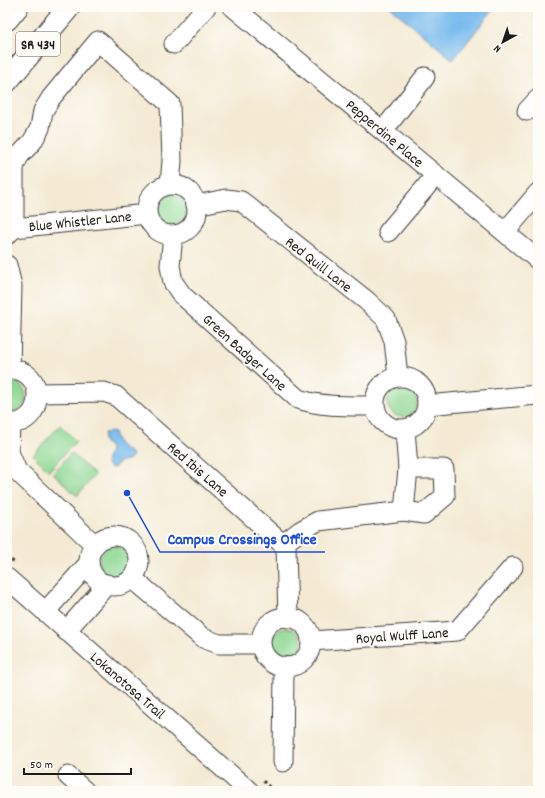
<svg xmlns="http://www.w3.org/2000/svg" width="545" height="798" viewBox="0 0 545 798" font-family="Dekko,sans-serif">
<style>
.green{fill:#8fd894;stroke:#567a58}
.water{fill:#78bbed;stroke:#4a6c84}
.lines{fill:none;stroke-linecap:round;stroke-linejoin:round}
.minor-casing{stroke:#3c3b38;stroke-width:21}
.major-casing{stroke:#3c3b38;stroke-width:24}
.path{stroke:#3c3b38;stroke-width:2.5;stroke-dasharray:3 3;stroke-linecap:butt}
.minor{stroke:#fff;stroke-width:19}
.major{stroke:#fff;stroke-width:22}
.labels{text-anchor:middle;stroke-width:4;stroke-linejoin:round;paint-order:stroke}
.shield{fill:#fdfcf7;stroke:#605f5e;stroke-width:1}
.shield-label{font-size:14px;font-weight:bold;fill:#1c1c1c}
.street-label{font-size:15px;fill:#1c1c1c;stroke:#fdfcf7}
.leader{fill:none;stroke:#1d4ed8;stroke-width:1.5}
.callout-dot{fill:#1d4ed8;stroke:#fdfcf7;stroke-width:1.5}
.callout-label{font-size:16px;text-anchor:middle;font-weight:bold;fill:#1d4ed8;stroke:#fdfcf7;stroke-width:4;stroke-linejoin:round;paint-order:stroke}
</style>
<rect width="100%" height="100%" fill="#fdfcf7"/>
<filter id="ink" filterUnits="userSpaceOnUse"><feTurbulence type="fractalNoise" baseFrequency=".025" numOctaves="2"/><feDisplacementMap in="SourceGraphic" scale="8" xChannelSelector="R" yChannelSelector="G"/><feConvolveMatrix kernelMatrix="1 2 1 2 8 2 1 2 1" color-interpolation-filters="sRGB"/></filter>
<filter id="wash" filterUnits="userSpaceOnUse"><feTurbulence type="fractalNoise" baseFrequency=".012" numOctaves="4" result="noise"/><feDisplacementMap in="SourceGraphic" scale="16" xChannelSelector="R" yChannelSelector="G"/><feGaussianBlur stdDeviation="0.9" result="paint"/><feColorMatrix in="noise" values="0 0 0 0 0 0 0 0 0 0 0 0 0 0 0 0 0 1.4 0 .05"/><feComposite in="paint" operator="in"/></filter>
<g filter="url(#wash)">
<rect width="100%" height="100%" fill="#f4ead4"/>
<g class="green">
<circle cx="172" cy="210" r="15"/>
<path d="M7,382c25,-4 25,34 0,30z"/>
<circle cx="402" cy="402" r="15"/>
<path d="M60,425l16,16 -27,30 -16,-16z"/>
<path d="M71,453l24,22 -18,21 -24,-23z"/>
<circle cx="114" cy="561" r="15"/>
<circle cx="287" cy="643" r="15"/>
</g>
<g class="water">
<path d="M390,7h105l-42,53z"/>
<path d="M110,432l4,1 4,10 5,5 8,5 1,4 -3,3c-7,0 -10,2 -15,8l-5,-1 -3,-4c1,-6 4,-9 4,-15l-7,-8 1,-7z"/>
</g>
</g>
<g filter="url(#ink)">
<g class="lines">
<defs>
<g id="minor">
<path d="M233,7l305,253"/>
<path d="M174,44l32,-37"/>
<path d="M527,111l11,-12"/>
<path d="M383,131l42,-54"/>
<circle cx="172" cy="210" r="25"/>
<path d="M196,205l30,-6 15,2 126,100 19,18 8,22 4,35"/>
<path d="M14,228l133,-14"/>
<path d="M388,232l48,-57"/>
<path d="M505,232l33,-39"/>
<path d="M7,235l7,-7v-61l5,-11 13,-14 8,-14 3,-17 8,-13 47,-57 72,63 2,57 -2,23"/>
<path d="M173,235l-3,31 3,16 9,13 116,104c24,8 51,7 76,7"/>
<path d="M7,265l5,21 -2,83"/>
<path d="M7,369c42,-2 38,59 0,54"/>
<circle cx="401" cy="403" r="26"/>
<path d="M38,393l66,-1 12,4 170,151 2,71"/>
<path d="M427,405l110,-10"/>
<path d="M10,424l-1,28 8,19 78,74"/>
<path d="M404,511l20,3 21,-18 -1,-27h-36"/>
<circle cx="114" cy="561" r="25"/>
<path d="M283,544l17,-13 18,-10 86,-10 4,-42 -3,-40"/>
<path d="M7,578l242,213"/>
<path d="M132,578l71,60 16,6h42"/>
<path d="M45,612l44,-49"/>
<circle cx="286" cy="642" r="25"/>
<path d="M66,631l41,-47"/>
<path d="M311,641l146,-10 56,-64"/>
<path d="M283,762l1,-96"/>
<path d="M68,776l17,15"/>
</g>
<g id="major">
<path d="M7,19l10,-12"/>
<path d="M7,81l62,-74"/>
</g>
</defs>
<use href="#minor" class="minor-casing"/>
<use href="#major" class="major-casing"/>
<g class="path">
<path d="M7,556l9,8"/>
<path d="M263,781l11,10"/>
</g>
<use href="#minor" class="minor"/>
<use href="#major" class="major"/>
</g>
</g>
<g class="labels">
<rect class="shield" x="16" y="32" width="44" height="24" rx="3"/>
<g class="shield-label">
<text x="38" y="49">SR 434</text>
</g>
<g class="street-label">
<text transform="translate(385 133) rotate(40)" y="5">Pepperdine Place</text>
<text transform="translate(80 221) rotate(-6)" y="5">Blue Whistler Lane</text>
<text transform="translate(319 264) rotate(38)" y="5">Red Quill Lane</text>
<text transform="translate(245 352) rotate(42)" y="5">Green Badger Lane</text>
<text transform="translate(198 469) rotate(41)" y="5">Red Ibis Lane</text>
<text transform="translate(402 635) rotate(-4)" y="5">Royal Wulff Lane</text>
<text transform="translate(128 685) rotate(41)" y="5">Lokanotosa Trail</text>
</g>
</g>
<path class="leader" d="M127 493L160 552H325"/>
<circle class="callout-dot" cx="127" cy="493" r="4"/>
<g class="callout-label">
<text x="242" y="544">Campus Crossings Office</text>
</g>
<rect width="545" height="798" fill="none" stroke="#fdfcf7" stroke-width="24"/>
<g transform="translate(503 42) rotate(220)" stroke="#fdfcf7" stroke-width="3" paint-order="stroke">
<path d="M0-3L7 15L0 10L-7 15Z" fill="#1c1c1c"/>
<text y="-6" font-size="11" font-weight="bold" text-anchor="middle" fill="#1c1c1c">N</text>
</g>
<path d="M24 768v6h107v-6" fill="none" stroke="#1c1c1c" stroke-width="2"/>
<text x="30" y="768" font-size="12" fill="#1c1c1c" stroke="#fdfcf7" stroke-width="3" paint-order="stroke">50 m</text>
</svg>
